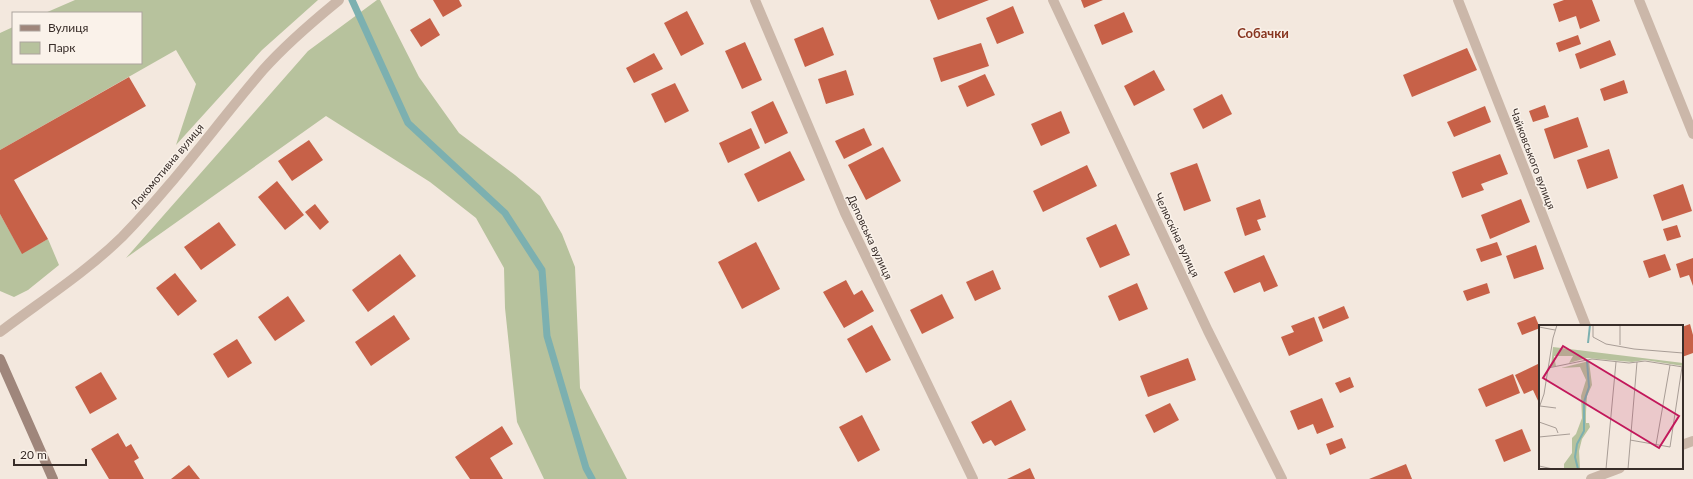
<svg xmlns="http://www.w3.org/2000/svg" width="1693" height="479" viewBox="0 0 1693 479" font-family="Lato,sans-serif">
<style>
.green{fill:#b7c29d}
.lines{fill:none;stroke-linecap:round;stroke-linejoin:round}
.stream{stroke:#7cb0b0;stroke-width:7}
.building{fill:#c76148}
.street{stroke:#cbb7a9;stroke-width:10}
.secondary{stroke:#9f867b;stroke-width:10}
.labels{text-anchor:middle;stroke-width:3;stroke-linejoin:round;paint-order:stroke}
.street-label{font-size:11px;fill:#382d29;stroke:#faf2ea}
.quarter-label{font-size:13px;font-weight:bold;fill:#883621;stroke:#faf2ea}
.inset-river{fill:none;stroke:#7cb0b0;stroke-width:2}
.inset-road{fill:none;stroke:#a89d96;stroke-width:1}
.view{fill:#c2185b;fill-opacity:0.15;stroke:#c2185b;stroke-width:2}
.inset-edge{fill:none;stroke:#382d29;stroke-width:2}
</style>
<rect width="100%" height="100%" fill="#f3e8de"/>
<g class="green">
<path d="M75,0h243l-56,50 -86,95 20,-61 -20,-34 -176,100v-117l13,-6v36h128v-50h-96z"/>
<path d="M377,0h3l39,77 40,56 56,42 25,21 22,38 13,33 5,121 47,91h-83l-27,-57 -12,-114 -1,-40 -28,-50 -46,-36 -104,-66 -200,142 182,-207z"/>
<path d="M0,214l22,39 26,-14 11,26 -31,25 -14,7 -14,-6z"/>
</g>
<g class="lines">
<path class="stream" d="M352,0l56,123 97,90 37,57 5,66 39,132 6,11"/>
</g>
<g class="building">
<path d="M433,0h26l3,6 -19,11z"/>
<path d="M930,0h59l-51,20z"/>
<path d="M1081,0h22l-19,8z"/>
<path d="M1564,0h28l8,21 -20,8 -4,-13 -17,6 -6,-18z"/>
<path d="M1013,6l11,27 -27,11 -11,-26z"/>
<path d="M687,11l17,33 -23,12 -17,-33z"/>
<path d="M1124,12l9,20 -31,13 -8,-20z"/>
<path d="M430,18l10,17 -19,12 -11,-17z"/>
<path d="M823,27l11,28 -29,12 -11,-28z"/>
<path d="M1578,35l3,9 -22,8 -3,-9z"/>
<path d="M1610,40l6,15 -36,14 -5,-15z"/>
<path d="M745,42l17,38 -20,9 -17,-38z"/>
<path d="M981,43l8,23 -48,16 -8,-24z"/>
<path d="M1467,48l10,22 -65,27 -9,-22z"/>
<path d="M654,53l9,16 -29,14 -8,-15z"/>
<path d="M846,70l8,25 -28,9 -8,-25z"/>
<path d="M1154,70l11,20 -31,16 -10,-20z"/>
<path d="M985,74l10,21 -28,12 -9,-21z"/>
<path d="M129,77l17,29 -132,74 34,59 -26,15 -22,-40v-64z"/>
<path d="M1624,80l4,13 -24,8 -4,-12z"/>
<path d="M675,83l14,28 -24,12 -14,-29z"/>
<path d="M1222,94l10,20 -29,15 -10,-20z"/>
<path d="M773,101l15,32 -23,11 -14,-32z"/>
<path d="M1545,105l4,12 -16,5 -4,-11z"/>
<path d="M1485,106l6,16 -37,15 -7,-15z"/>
<path d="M1061,111l9,22 -29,13 -10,-22z"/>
<path d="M1578,117l10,30 -34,12 -10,-30z"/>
<path d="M751,128l9,20 -32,15 -9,-20z"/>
<path d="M864,128l8,17 -28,14 -9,-18z"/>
<path d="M309,140l14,20 -31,21 -14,-20z"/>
<path d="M883,147l18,34 -35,19 -18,-35z"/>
<path d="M1609,149l9,29 -31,11 -10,-29z"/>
<path d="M790,151l15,29 -47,22 -14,-28z"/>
<path d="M1500,154l8,20 -27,10 3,6 -22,8 -10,-26z"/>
<path d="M1197,163l14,38 -27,10 -14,-38z"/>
<path d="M1087,165l10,21 -54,26 -10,-21z"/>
<path d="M277,181l27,34 -19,15 -27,-33z"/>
<path d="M1683,184l9,27 -30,10 -9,-26z"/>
<path d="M1260,199l6,18 -9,3 4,10 -16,6 -9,-28z"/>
<path d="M1521,199l9,23 -40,17 -9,-24z"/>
<path d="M315,204l14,18 -9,8 -15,-18z"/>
<path d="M219,222l17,23 -35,25 -17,-23z"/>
<path d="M1116,224l14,31 -30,13 -14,-30z"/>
<path d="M1677,225l4,12 -14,4 -4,-12z"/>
<path d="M756,242l24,47 -38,20 -24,-47z"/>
<path d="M1497,242l5,13 -21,7 -5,-13z"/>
<path d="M1536,245l8,24 -30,10 -8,-23z"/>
<path d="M400,254l16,22 -48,36 -16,-22z"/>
<path d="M1665,254l6,16 -22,8 -6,-17z"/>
<path d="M1264,255l14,31 -14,6 -4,-10 -26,11 -10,-21z"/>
<path d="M1693,258v28l-4,-11 -9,3 -4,-14z"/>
<path d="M993,270l8,19 -26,12 -9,-19z"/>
<path d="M175,273l22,28 -19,15 -22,-28z"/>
<path d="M846,280l8,15 8,-5 12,21 -30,17 -21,-36z"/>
<path d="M1137,283l11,26 -29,12 -11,-25z"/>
<path d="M1487,283l3,10 -23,8 -4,-10z"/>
<path d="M942,294l12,24 -32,16 -12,-24z"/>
<path d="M288,296l17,25 -30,20 -17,-24z"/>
<path d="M1344,306l5,12 -26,11 -5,-12z"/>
<path d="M394,315l16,24 -39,27 -16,-24z"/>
<path d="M1535,316l5,12 -18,7 -5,-12z"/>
<path d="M1314,317l9,24 -34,15 -8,-19 13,-5 -3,-6z"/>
<path d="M1690,324l3,11v18l-11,4v-30z"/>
<path d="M872,325l19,35 -25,13 -19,-34z"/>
<path d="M237,339l15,24 -24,15 -15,-24z"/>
<path d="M1188,358l8,22 -48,17 -8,-21z"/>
<path d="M1540,363v42l-7,-15 -9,4 -9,-19z"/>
<path d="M101,372l16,27 -27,15 -15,-27z"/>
<path d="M1513,374l7,19 -34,14 -8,-18z"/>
<path d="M1350,377l4,10 -14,6 -5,-10z"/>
<path d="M1322,398l12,29 -17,7 -4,-10 -15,6 -8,-19z"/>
<path d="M1011,400l15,30 -31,16 -4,-6 -8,4 -12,-22z"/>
<path d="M1170,403l9,17 -25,13 -9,-18z"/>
<path d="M862,415l18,35 -22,12 -19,-35z"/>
<path d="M502,426l11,18 -23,14 13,21h-33l-15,-22z"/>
<path d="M1522,429l9,22 -27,11 -9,-22z"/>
<path d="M118,433l8,14 5,-3 8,14 -5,3 10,18h-35l-18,-30z"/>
<path d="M1342,438l4,10 -16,7 -4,-11z"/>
<path d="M1406,464l6,15h-43z"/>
<path d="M189,465l11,14h-29z"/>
<path d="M1030,468l5,11h-28z"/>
</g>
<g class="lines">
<g class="street">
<path d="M755,0l90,213 128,266"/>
<path d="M1053,0l155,331 74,148"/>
<path d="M1458,0l128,326"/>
<path d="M1639,0l54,134"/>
<path d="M0,332c41,-31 85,-59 122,-95 51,-52 94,-112 141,-167 23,-26 49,-48 76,-70"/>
<path d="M1682,445l11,-4"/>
<path d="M1591,479l29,-11"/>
</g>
<path class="secondary" d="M0,359l53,120"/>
</g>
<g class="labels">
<g class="street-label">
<text transform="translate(1533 159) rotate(69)" y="4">Чайковського вулиця</text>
<text transform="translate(167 166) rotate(-50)" y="4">Локомотивна вулиця</text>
<text transform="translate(1177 235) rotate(65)" y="4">Челюскіна вулиця</text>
<text transform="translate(870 237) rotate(65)" y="4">Деповська вулиця</text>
</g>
<g class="quarter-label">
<text x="1263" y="38">Собачки</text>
</g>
</g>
<g transform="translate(1539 325)">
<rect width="144" height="144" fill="#f3e8de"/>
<path d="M14,22l130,16v3l-38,-6 -13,2 -45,-4 -18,5 4,-7h-19l2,10 -5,1zM50,36l3,24 -5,11 -1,16v11h3l1,4 -8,12 -3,12 1,18h-16v-5l8,-11v-15l4,-4 6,-16 -1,-22 5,-16 -6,-13 -19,1z" fill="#b7c29d"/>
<path class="inset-river" d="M49,18l2,-18M39,144l-3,-12 2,-13 7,-13v-29l5,-15 -2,-26"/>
<path class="inset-road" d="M54,0v12l13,7 28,5 49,4M81,0v20M0,2l16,3M9,43l44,-9 37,4 16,-2 38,6M1,81l16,2M0,83l5,-14 9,-56 4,-13M0,97l17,6 2,5M0,112l31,-3M91,115l40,7 12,-80M117,120l14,-80M0,141l14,3M67,144l10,-107M89,144l9,-107"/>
<path class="view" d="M24,21l116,70 -20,32 -116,-70z"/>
<rect width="144" height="144" class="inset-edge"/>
</g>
<rect x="12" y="12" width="130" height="52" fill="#faf2ea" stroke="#aca39d"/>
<rect x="20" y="25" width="20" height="6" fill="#9f867b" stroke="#aca39d"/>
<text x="48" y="32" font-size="12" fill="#382d29">Вулиця</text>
<rect x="20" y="42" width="20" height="12" fill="#b7c29d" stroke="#aca39d"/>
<text x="48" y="52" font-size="12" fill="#382d29">Парк</text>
<path d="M14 459v6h72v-6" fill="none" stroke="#382d29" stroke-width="2"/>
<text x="20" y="459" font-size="12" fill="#382d29" stroke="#faf2ea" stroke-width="3" paint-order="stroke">20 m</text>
</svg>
